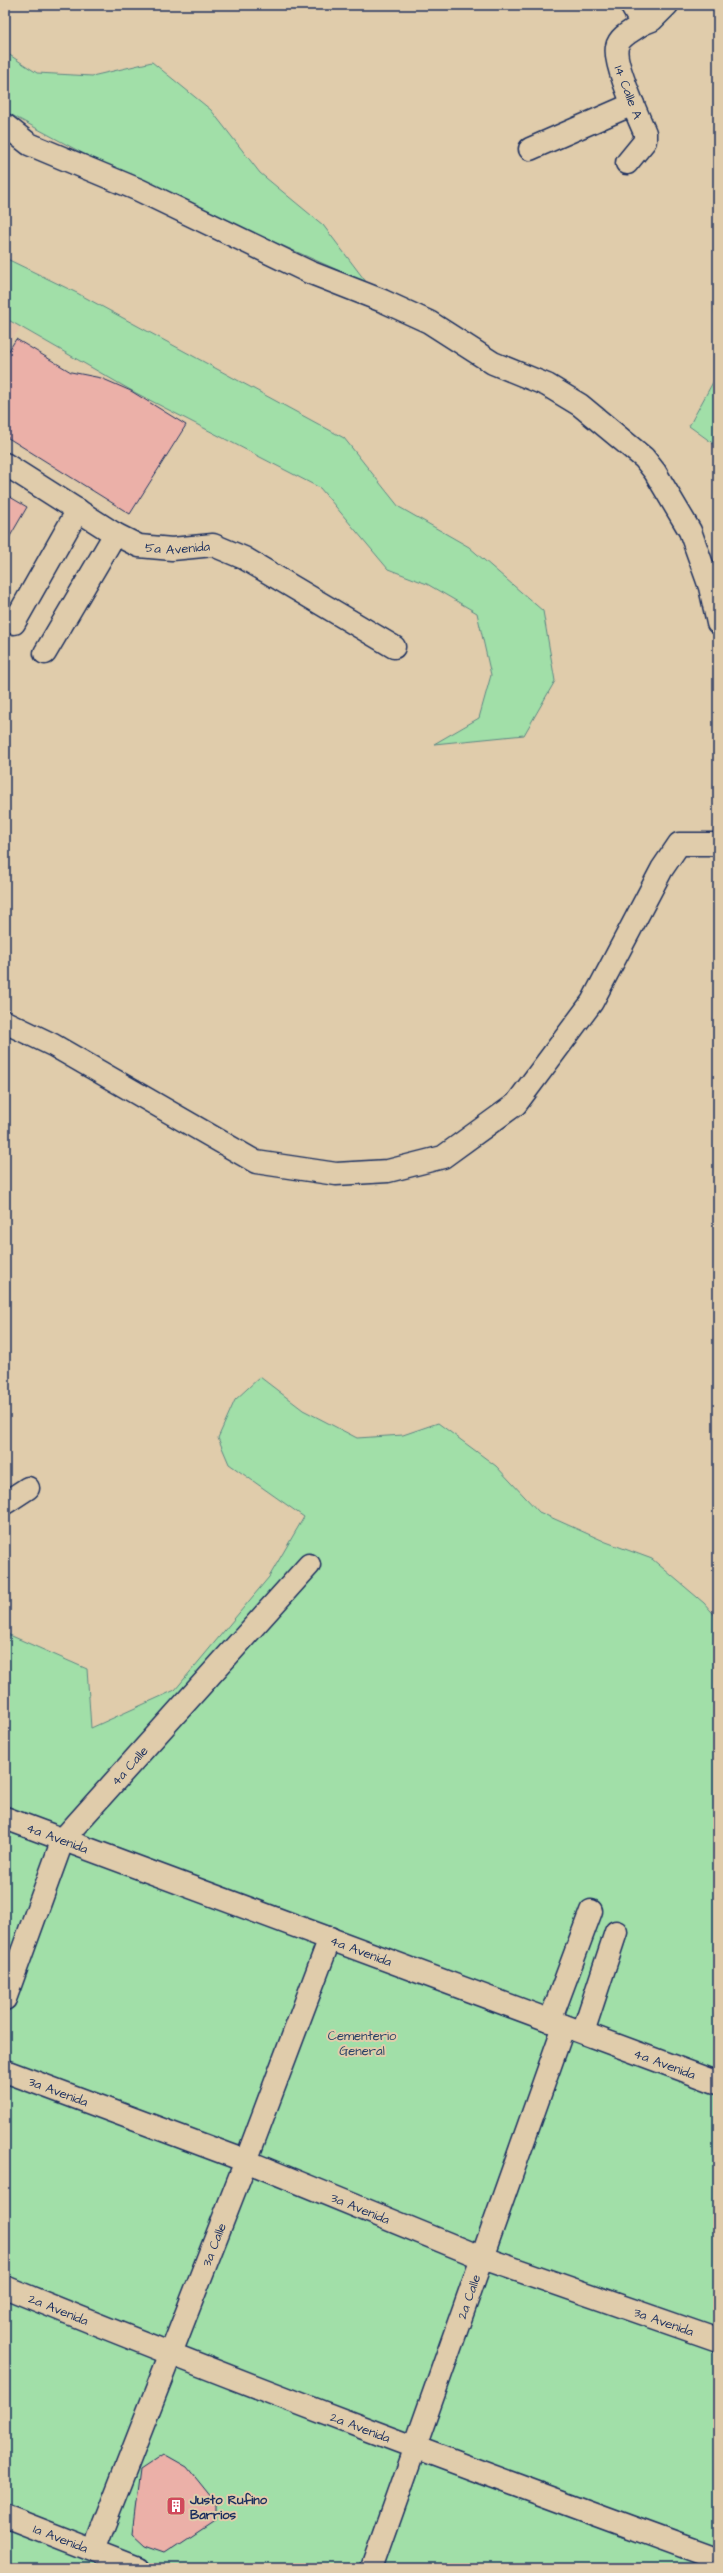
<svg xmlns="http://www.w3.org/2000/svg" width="723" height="2573" viewBox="0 0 723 2573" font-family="'Architects Daughter',sans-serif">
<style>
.built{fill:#e3c4aa}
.green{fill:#a1dfa8;stroke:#5e8783}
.building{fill:#ebb0a8;stroke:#1b2f5e}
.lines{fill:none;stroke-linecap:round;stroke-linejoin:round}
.minor-casing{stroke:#1b2f5e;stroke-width:25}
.minor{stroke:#e0ccab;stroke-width:22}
.labels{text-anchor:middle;stroke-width:4;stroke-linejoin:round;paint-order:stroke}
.street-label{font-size:13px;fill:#1b2f5e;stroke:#e0ccab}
.park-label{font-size:13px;fill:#284165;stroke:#e0ccab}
.poi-label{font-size:13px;font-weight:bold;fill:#1b2f5e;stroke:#e0ccab;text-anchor:start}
</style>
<rect width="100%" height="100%" fill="#e0ccab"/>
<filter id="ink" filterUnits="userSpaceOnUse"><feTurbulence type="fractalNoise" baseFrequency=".025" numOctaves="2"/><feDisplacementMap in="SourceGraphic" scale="8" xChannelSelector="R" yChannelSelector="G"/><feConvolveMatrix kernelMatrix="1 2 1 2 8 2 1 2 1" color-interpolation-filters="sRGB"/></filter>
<g filter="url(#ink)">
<path class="built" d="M5,318l15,10 -15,23z"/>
<g class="green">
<path d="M5,52l32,21 55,3 60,-14 59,48 49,63 63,52 44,58 -242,-107 -117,-63 -3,-3z"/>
<path d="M5,258l72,35 267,145 55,69 70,40 74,64 12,70 -31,54 -90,9 45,-26 12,-43 -14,-62 -50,-29 -39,-15 -68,-81 -186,-96 -129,-74z"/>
<path d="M718,305v35l-3,-29z"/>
<path d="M718,373v74l-29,-21z"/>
<path d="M260,1377l43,33 54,28 46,-3 35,-12 58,43 43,46 67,30 46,17 52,44 14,16v949h-713v-935l82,36 4,59 84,-38 94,-113 35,-60 -75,-53 -11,-26 17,-38z"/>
</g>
<g class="building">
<path d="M16,339l55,33 30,6 30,13 55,34 -56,89 -125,-78v-79z"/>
<path d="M5,494l22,13 -22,38z"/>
<path d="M164,2454l23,13 29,36v16l-51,34 -20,-7 -13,-12 8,-64z"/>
</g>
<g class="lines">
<defs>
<g id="minor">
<path d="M642,24l10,-4 15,-15"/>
<path d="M5,125l24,19 110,46 170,82 74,29 46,21 64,41 54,22 33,20 64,53 11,14 35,59 20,56 8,36"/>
<path d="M530,149l103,-45"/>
<path d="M627,163l18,-22v-8c-7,-17 -32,-70 -28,-86 2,-11 17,-17 25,-23l-11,-19"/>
<path id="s1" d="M5,464l110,70 24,12 33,3 41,-4 31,13 150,89"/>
<path d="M14,623l64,-113"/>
<path d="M45,653l70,-119"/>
<path d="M5,1022l48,23 203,117 80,12 52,-3 55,-14 73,-53 76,-102 70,-133 17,-25h36l3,2"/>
<path d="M5,1503l23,-15"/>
<path id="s2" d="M5,1818l713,265"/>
<path id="s3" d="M5,1999l58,-160 246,-274"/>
<path d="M550,2021l41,-110"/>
<path d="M583,2032l33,-100"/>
<path id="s4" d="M5,2071l241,90 237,97 235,82"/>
<path id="s5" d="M5,2287c236,97 474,185 713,272"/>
<path id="s6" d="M5,2516l133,52"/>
<path id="s7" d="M94,2550l152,-389 84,-223"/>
<path id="s8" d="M372,2568l192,-542"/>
</g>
</defs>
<use href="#minor" class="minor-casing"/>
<use href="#minor" class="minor"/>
</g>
</g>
<defs>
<symbol id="building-square" viewBox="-11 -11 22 22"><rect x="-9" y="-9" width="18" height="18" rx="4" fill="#d1495b" stroke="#e0ccab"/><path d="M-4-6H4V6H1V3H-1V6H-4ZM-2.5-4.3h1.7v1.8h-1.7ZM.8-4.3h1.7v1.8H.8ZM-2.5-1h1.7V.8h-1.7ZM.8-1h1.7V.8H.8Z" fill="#fff"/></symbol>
</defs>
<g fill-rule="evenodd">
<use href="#building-square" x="165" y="2495" width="22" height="22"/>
</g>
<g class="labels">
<g class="street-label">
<text transform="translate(629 92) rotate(69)" y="5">14 Calle A</text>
<text dy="5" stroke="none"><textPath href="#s1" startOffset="196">5a Avenida</textPath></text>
<text dy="5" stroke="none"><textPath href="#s3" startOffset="269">4a Calle</textPath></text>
<text dy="5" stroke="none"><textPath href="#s2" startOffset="56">4a Avenida</textPath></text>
<text dy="5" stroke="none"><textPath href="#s2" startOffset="380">4a Avenida</textPath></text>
<text dy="5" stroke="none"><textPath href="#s2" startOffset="704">4a Avenida</textPath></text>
<text dy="5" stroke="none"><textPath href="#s4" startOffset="57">3a Avenida</textPath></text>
<text dy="5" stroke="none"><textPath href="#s4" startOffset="381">3a Avenida</textPath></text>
<text dy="5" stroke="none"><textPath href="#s7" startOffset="328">3a Calle</textPath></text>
<text dy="5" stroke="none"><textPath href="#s8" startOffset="288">2a Calle</textPath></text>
<text dy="5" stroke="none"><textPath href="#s5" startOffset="58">2a Avenida</textPath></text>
<text dy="5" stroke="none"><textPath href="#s4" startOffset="705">3a Avenida</textPath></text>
<text dy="5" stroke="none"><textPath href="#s5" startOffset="382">2a Avenida</textPath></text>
<text dy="5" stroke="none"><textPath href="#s6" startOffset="60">1a Avenida</textPath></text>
</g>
<g class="park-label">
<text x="362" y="2040">Cementerio<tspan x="362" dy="15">General</tspan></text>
</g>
<g class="poi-label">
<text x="190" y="2504">Justo Rufino<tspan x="190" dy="15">Barrios</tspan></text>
</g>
</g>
<rect width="723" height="2573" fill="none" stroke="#e0ccab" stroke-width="20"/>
<rect x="10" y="10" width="703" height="2553" fill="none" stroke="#1b2f5e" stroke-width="1.5" filter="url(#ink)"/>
</svg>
